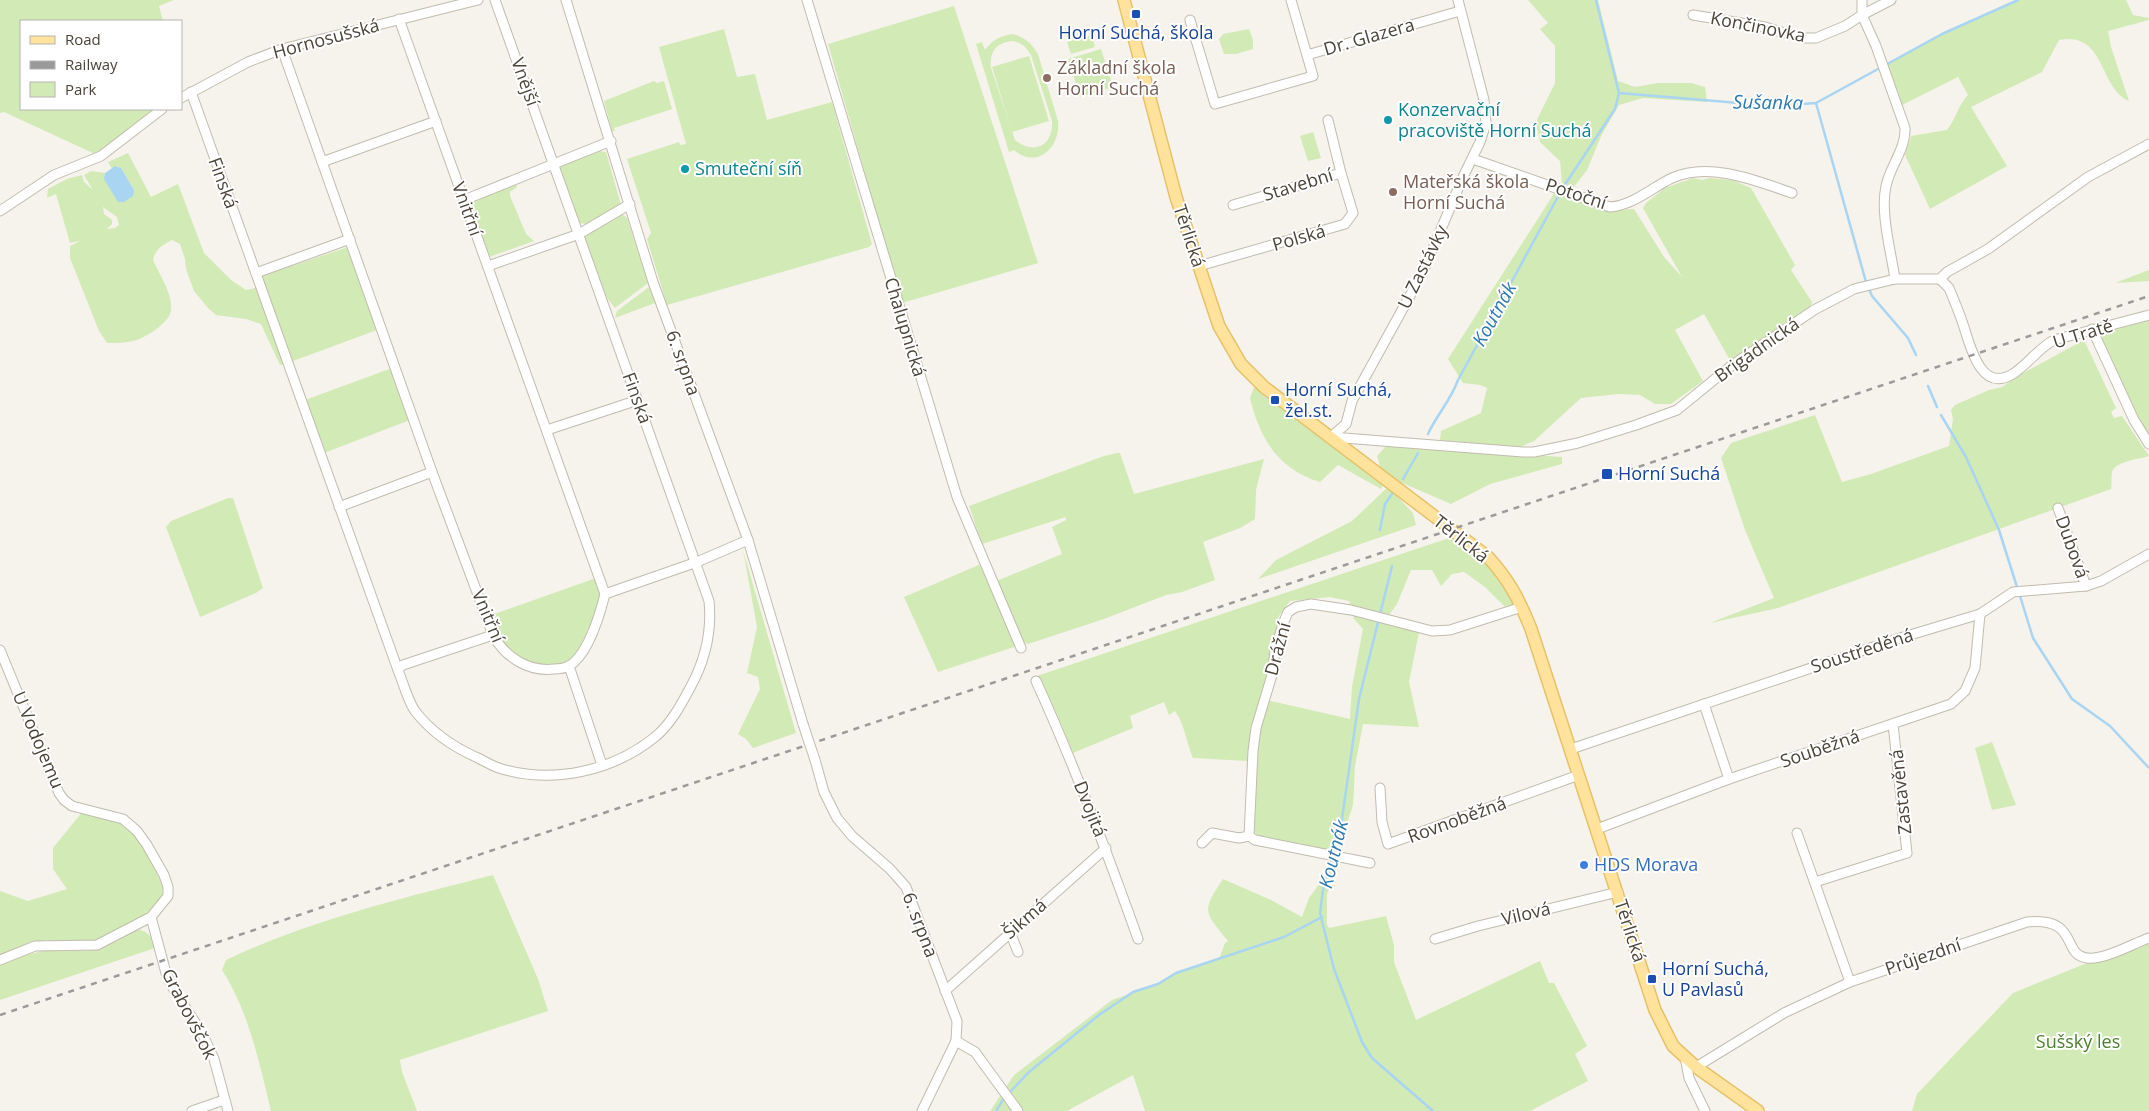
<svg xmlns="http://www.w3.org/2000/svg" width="2149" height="1111" viewBox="0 0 2149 1111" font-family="'Open Sans',sans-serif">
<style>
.green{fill:#d2eab5;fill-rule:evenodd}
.water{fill:#a9d4f2}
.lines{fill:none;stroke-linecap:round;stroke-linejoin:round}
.stream{stroke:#a9d4f2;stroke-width:2.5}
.minor-casing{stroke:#c2bbae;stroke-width:11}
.major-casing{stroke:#e6c16a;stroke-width:14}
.minor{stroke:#fff;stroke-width:9}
.major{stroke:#ffe39c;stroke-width:11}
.rail{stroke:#9a9a9a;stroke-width:2.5;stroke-dasharray:6 6;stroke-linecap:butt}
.minor-bridge-casing{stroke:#c2bbae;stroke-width:11;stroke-linecap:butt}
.minor-bridge{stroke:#fff;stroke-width:9}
.transit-dot{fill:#1a4fb4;stroke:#fff;stroke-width:2}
.education-dot{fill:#8d6e63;stroke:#fff;stroke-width:2}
.culture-dot{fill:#0f9aa8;stroke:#fff;stroke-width:2}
.shop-dot{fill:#3f7fe0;stroke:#fff;stroke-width:2}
.labels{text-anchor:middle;stroke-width:4;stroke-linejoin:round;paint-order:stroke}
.street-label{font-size:18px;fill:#4b4439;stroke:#fff}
.transit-label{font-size:18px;fill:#164399;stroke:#fff;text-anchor:start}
.education-label{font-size:18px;fill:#785e54;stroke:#fff;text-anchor:start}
.culture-label{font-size:18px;fill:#0d838f;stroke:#fff;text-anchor:start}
.shop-label{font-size:18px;fill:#366cbe;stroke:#fff;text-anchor:start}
.park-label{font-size:18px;fill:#4a7f2a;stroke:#fff}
.water-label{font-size:19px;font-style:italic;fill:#2e7ab2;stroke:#fff}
</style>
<rect width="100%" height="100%" fill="#f6f3ec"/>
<g class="green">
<path d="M0,0h174l-15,6 4,15h-142v88h135l-61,45 -91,-42 -4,1z"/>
<path d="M1528,0h70l20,81 17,6 23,-4h33l14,4 2,15 -64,-4 -24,7 -17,29 -15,36 -14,18 -11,-5 -2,-22 -20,-19 -4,-20 19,-39v-37l-15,-17 8,-6z"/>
<path d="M2018,0h108l7,15 16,3v2l-41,11 3,16 18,54c-30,-12 -23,-70 -70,-61l-17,32 -71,35 36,59 -77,43 -25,-54 6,-19 36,-6c9,-11 11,-25 21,-35l-10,-18 -58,29 -15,-41 57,-31z"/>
<path d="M954,6l84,257 -136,40 -74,-259z"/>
<path d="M724,29l13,48 18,-3 12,46 65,-18 40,142 -3,3 -202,58 -20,-66 4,-6 -24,-74 52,-17 1,3 6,-1 -27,-97z"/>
<path d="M1249,29l4,11v9l-17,5h-12l-5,-15 4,-5z"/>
<path d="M1013,34c13,4 18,9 25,20l20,67c3,26 -21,49 -44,29l-5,2 -33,-108 6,-2 3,8c8,-11 15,-14 28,-16zM1013,41c9,2 13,6 18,14l21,66c2,24 -18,35 -37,19l-24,-72c-2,-16 5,-26 22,-27z"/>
<path d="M1092,35l3,12 -24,7 -4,-12z"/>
<path d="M1101,49l12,38 -33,10 -12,-38z"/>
<path d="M1029,56l20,65 -37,11 -20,-65z"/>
<path d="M654,81l3,2 7,-2 8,28 -58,19 1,3h-3l-8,-30z"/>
<path d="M1313,132l8,26 -13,3 -8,-25z"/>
<path d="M599,151l7,1 15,53 -3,4 -32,15 -7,-1 -19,-55 7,-6z"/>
<path d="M128,153l23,44 27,-13 26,69 27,27 15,10 10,-2 29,76 -5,1 -19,-41 -15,-5 -30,-4 -8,-7 -14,-17 -8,-22 -1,-10 -5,-15 -8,-4c-9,5 -17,9 -19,20 6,14 20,34 18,50 -1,12 -23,26 -34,30 -10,3 -20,3 -30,3l-8,-12 -29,-73v-12l10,-5 -10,2 -14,-49 -9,4 1,-9 19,-10 15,-4 2,7 9,8 -9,-15 7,-4 14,2 -1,6 30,11 -13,-22 -5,-2 -4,3 -4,-7zM103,207l14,10 2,8 -4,3 -8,1 5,-5v-4l-8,-6z"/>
<path d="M1693,178l9,2 7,-2 23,2 19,8 44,77 -4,5 21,32 -2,7 -79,53 -27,-48 -29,16 28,51 -32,23h-16l-15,-9 -22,-1 -37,4 -47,43 -14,6 -80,-7 1,-9 40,-18 6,-25 -7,-3 -17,-2 -15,-24 107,-167 49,19 30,-2 30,48 18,20 -39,-69 3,-5 19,-15z"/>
<path d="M515,183l2,4 -7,5v4l16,38 8,7 -45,16 -20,-52 2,-4z"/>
<path d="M622,214l5,4 21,65 -33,25 -8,-10 -22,-59 1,-6 12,-9z"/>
<path d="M348,247l29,83 -84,31 -31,-85z"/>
<path d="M2149,270v11l-34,2z"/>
<path d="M649,287l6,16 -40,15 2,-7z"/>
<path d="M2149,317v123l-13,-20 -37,-86 5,-5z"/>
<path d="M2084,340l32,68 -5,4 3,6 8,-2 27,40c-9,3 -34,5 -37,16 -1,5 0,12 -1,17l-333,119 -68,15 64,-25 -29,-68 -24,-72 10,-15 84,-28 27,67 29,-8 78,-28 4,-27 -2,-9 4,-5 34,-15 13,-3 14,-10z"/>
<path d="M392,368l18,52 -86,33 -19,-53z"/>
<path d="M1254,387l129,97 -2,5 -43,-24 -18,17c-42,-13 -60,-43 -70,-84z"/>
<path d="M1387,445l175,12v7l-72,20 -39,20 -58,-25 -12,-9 -4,-14z"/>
<path d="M1117,453h3l14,41 130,-35 -8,31 -1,29 -15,9 -37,14 12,38 -33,12 -16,3 -62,24 -76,25 -6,-3 -28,-59 68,-28 -10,-27 14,-7v-3l-84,27 -13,-38 135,-50z"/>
<path d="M1388,487l25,26 3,12 -158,54 18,-19 76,-39z"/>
<path d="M228,498h5l30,90 -7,5 -56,24 -34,-90 5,-6z"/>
<path d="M1452,537c21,14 58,42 61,68l-9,1 -19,-19 -21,-15 -12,2 -11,12 -9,-16h-21l-14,34 -13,18 35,10 -10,50 10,45 -56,-3 -8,42 -2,39 -14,43 -1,16 -11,30v30l2,4 57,-12 8,29v17l22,58 124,-59 9,22h5l33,63 -12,8 13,27 -58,30h-385l-12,-36 -66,36h-77l24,-36 98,-75 46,-16 18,-11 43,-14 6,-16 3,-2c-24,-30 -27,-29 -5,-62l48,21 31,17 7,-19 16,-22 6,-25 -72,-13 -8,-12 5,-70 4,-28 7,-28 83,19 2,-32 11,-58 -9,-10 -5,-18 -19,-4 -40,4 -11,15 -11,48h-4l3,2 1,5 -13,45 -7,45 -55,-3c-7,-16 -8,-33 -18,-47l-6,4 -5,-13 -34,14 3,12 -60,25 -17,-41 -19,-36z"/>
<path d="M743,550l53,183 -43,15 -7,-9 -8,-5 22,-45 -2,-12 -11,-4 10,-46z"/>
<path d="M981,564l35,77 -2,6 -76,25 -34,-75z"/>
<path d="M596,578l3,13v15l-21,45 -6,7 -10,6 -21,2 -20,-5 -24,-22 -8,-23z"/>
<path d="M1992,742l24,63 -24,5 -17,-62z"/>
<path d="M83,811l41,12 22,28 8,16 9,21 -1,13 -27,21 -40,21 -50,-3 -26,8 -19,9v-66l28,10 39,-12 -14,-20v-21z"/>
<path d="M493,875l45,104 10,32 -148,49 2,12 15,39h-146c-12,-49 -22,-99 -49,-141l4,-10c84,-40 177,-62 267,-85z"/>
<path d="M137,929c12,3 15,7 18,19l-155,52v-35l20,-9 23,-5h44l20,-6z"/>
<path d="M2149,938v173h-237l5,-17 96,-101z"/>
</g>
<path class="water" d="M115,166l6,2 13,22 -1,6 -9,6h-6l-14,-23 1,-6z"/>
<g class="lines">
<g class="stream">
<path d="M1596,0l23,93 156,13 41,-3 126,-69 76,-34"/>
<path d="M1816,103l50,179"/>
<path d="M1564,186l51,-77 4,-16"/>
<path d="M1869,289l3,7 36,42 8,17"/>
<path d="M1928,386l9,21"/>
<path d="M1941,415l25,42 33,73 18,57"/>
<path d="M1428,434c9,-20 22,-32 30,-54l102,-187"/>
<path d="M1403,479l15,-26"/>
<path d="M1380,530l5,-26 9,-13"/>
<path d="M2020,596l13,42 39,61 38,27 39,42"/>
<path d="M1334,854l4,-7 21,-148 33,-133"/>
<path d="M1332,859l-8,23 -4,31 14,56 28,73 10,16 61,53"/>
<path d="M1009,1093l20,-21 70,-57 34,-23 25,-8 18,-11 108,-36 38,-20"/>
<path d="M996,1111l7,-11"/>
</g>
<defs>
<g id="minor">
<path d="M566,0l87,282 95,258 55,184"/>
<path d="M807,0l150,497 64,151"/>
<path d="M1891,0l-29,15 14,31 29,82c1,21 -15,38 -19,58 -6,27 5,65 9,93"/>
<path d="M1693,15l72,12 37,11h14l29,-12 17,-11v-15"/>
<path d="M1190,20l25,84 98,-28 -22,-76"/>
<path d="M282,49l150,423 61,163c12,22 35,37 61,34 4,0 11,-1 15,-3 19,-11 31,-52 36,-72l-206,-575"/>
<path d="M1307,55l153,-44"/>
<path d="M191,92l208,581c5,12 9,28 16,38 17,22 38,36 63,47 8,4 16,9 24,11 52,15 111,2 153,-32 15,-12 26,-32 35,-49 15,-27 22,-57 19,-87l-214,-601"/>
<path d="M181,98l67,-36 34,-13 196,-49"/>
<path d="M1473,159l137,48c24,-2 41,-19 62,-29 37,-17 85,3 120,15"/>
<path d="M322,162l114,-41"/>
<path d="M464,200l147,-59"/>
<path d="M1233,205l108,-32 -13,-53"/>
<path d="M0,211l54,-36 47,-19 61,-47"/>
<path d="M488,266l91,-32 51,-30"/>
<path d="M1199,266l146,-42 8,-11 -12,-40"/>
<path d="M256,273l94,-34"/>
<path d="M1940,279l9,9c5,12 10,24 14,36 7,21 17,68 48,51 16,-9 26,-26 43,-35l95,-25"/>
<path d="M2092,329l42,91 15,24"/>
<path d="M547,430l91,-30"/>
<path d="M1331,437l192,15h11l44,-9 58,-18 41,-15 54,-44 83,-56 40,-21 41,-10h45l7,-7 41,-23 100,-72 61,-33"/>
<path d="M1331,437l15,-13 6,-23 71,-129 40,-95 17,-35 6,-19 -2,-23 -26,-100"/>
<path d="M339,507l93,-35"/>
<path d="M2058,508l28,78"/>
<path d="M605,594l92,-32 51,-22"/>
<path d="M0,650l59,143 5,7 8,6 51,13 14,12 10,14 17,30 4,12v9l-17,21 -54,28 -62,1 -35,14"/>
<path d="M569,666l33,99"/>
<path d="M398,669l5,-4 90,-30"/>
<path d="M1036,681c39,85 71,171 102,258"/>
<path d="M1704,704l25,75"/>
<path d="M1571,749l329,-111 80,-24 33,-22 73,-6 15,-5 48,-27"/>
<path d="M815,760l9,32 13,26 15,18 38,33 16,18 51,134 -1,20 -34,70"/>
<path d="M1380,788l2,34 6,22 191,-69"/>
<path d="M1597,829l132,-50 222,-75 14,-13 10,-23 5,-54"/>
<path d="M1797,833l53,149"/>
<path d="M1249,836l6,4 115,23"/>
<path d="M1202,843l10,-10 27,5 10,-2 4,-85 3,-23 16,-53 3,-24 8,-27 5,-12 8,-5 15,-3 40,6 81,21 18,-1 72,-23"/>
<path d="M1815,882l92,-29 -14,-129"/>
<path d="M151,917l15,56 8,17 28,43 12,26 14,52"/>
<path d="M1010,932l8,20"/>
<path d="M1435,939l43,-13 140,-34"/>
<path d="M945,991l161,-143"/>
<path d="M956,1041l19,11 43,59"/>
<path d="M1685,1057l4,21 16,33"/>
<path d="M1696,1067l88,-54 66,-31 177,-60c53,-5 34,33 60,36 18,2 45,-14 62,-20"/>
<path d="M192,1111l32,-11"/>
</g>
<path id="major" d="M1124,0l52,197 43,129 22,38 23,23 224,170c21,23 31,42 43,72l124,381 18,36 23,21 62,44"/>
</defs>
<use href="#minor" class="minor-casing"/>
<use href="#major" class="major-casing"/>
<use href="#minor" class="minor"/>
<use href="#major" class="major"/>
<path class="rail" d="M0,1015l2149,-719"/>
<defs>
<path id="minor-bridge" d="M803,724l12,36"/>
</defs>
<use href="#minor-bridge" class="minor-bridge-casing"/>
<use href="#minor-bridge" class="minor-bridge"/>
</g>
<g class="transit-dot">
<rect x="1131" y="9" width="10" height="10" rx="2.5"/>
<rect x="1270" y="395" width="10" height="10" rx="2.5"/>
<rect x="1601" y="468" width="12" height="12" rx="2.5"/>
<rect x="1647" y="974" width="10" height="10" rx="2.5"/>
</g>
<g class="education-dot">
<circle cx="1047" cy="78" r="5"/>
<circle cx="1393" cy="192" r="5"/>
</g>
<g class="culture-dot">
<circle cx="1388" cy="120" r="5"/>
<circle cx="685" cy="169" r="5"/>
</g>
<circle class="shop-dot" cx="1584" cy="865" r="5"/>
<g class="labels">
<g class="street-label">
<text transform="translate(1758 27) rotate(11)" y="6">Končinovka</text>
<text transform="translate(1369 37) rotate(-16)" y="6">Dr. Glazera</text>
<text transform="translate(326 39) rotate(-15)" y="6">Hornosušská</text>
<text transform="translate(525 82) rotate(70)" y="6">Vnější</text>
<text transform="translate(223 183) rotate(70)" y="6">Finská</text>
<text transform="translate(1298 185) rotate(-17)" y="6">Stavební</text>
<text transform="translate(1576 194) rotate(18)" y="6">Potoční</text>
<text transform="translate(467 209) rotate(70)" y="6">Vnitřní</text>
<text transform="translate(1189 236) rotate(72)" y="6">Těrlická</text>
<text transform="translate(1299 238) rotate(-16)" y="6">Polská</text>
<text transform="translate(1423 267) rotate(-64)" y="6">U Zastávky</text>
<text transform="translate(905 327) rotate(73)" y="6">Chalupnická</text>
<text transform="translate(2083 334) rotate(-17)" y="6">U Tratě</text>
<text transform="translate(1757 350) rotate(-35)" y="6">Brigádnická</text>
<text transform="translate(683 363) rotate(70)" y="6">6. srpna</text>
<text transform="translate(637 398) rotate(70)" y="6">Finská</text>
<text transform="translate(1461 539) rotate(38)" y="6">Těrlická</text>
<text transform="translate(2072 547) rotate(70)" y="6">Dubová</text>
<text transform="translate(488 616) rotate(67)" y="6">Vnitřní</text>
<text transform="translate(1278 649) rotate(-75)" y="6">Drážní</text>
<text transform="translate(1862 651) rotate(-18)" y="6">Soustředěná</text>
<text transform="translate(38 740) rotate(67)" y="6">U Vodojemu</text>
<text transform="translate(1820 749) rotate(-19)" y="6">Souběžná</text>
<text transform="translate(1901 792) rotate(-96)" y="6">Zastavěná</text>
<text transform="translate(1090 809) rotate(68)" y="6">Dvojitá</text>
<text transform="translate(1457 820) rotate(-20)" y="6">Rovnoběžná</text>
<text transform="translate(1526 914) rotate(-13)" y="6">Vilová</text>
<text transform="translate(1025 919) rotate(-41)" y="6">Šikmá</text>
<text transform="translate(920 925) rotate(69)" y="6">6. srpna</text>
<text transform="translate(1630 931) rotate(72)" y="6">Těrlická</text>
<text transform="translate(1923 957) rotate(-19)" y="6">Průjezdní</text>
<text transform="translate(189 1014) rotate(63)" y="6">Grabovščok</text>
</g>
<g class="transit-label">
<text x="1136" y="39" text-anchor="middle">Horní Suchá, škola</text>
<text x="1285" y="396">Horní Suchá,<tspan x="1285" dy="21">žel.st.</tspan></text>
<text x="1618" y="480">Horní Suchá</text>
<text x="1662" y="975">Horní Suchá,<tspan x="1662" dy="21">U Pavlasů</tspan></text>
</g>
<g class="education-label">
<text x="1057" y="74">Základní škola<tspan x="1057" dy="21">Horní Suchá</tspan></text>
<text x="1403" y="188">Mateřská škola<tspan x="1403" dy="21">Horní Suchá</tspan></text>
</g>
<g class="culture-label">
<text x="1398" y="116">Konzervační<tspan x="1398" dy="21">pracoviště Horní Suchá</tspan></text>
<text x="695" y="175">Smuteční síň</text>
</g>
<g class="shop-label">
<text x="1594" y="871">HDS Morava</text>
</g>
<g class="park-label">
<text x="2078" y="1048">Sušský les</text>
</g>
<g class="water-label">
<text transform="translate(1768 102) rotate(1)" y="7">Sušanka</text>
<text transform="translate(1494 314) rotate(-61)" y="7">Koutnák</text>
<text transform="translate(1333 854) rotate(-76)" y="7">Koutnák</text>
</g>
</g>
<rect x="20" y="20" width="162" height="90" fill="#ffffff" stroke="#b7b4b0"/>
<rect x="30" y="36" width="25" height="8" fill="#ffe39c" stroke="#b7b4b0"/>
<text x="65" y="45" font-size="15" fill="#4b4439">Road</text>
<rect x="30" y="61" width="25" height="8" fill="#9a9a9a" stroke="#b7b4b0"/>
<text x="65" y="70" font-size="15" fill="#4b4439">Railway</text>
<rect x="30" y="82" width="25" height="15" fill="#d2eab5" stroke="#b7b4b0"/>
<text x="65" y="95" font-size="15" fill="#4b4439">Park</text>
</svg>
